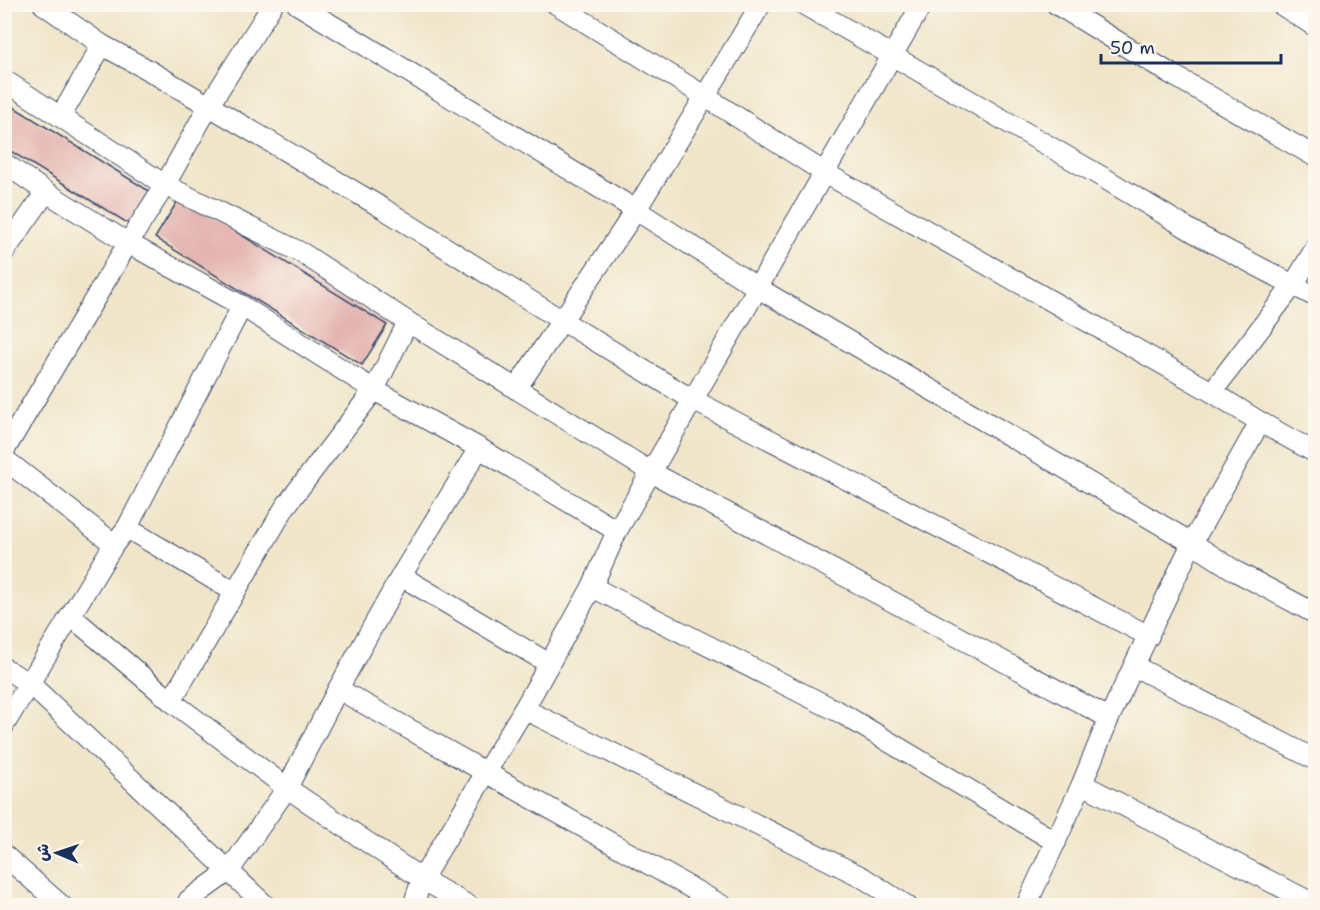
<svg xmlns="http://www.w3.org/2000/svg" width="1320" height="910" viewBox="0 0 1320 910" font-family="'Shantell Sans','Playpen Sans Arabic',sans-serif">
<style>
.building{fill:#e2ada9}
.lines{fill:none;stroke-linecap:round;stroke-linejoin:round}
.street-casing{stroke:#3b4a6e;stroke-width:22}
.street{stroke:#fff;stroke-width:20}
</style>
<rect width="100%" height="100%" fill="#fbf7ec"/>
<filter id="ink" filterUnits="userSpaceOnUse"><feTurbulence type="fractalNoise" baseFrequency=".0167" numOctaves="2"/><feDisplacementMap in="SourceGraphic" scale="12" xChannelSelector="R" yChannelSelector="G"/><feConvolveMatrix kernelMatrix="1 2 1 2 8 2 1 2 1" color-interpolation-filters="sRGB"/></filter>
<filter id="wash" filterUnits="userSpaceOnUse"><feTurbulence type="fractalNoise" baseFrequency=".008" numOctaves="4" result="noise"/><feDisplacementMap in="SourceGraphic" scale="24" xChannelSelector="R" yChannelSelector="G"/><feGaussianBlur stdDeviation="1.35" result="paint"/><feColorMatrix in="noise" values="0 0 0 0 0 0 0 0 0 0 0 0 0 0 0 0 0 1.4 0 .05"/><feComposite in="paint" operator="in"/></filter>
<g filter="url(#wash)">
<rect width="100%" height="100%" fill="#f0e5c8"/>
<g id="blocks">
<g class="building">
<path d="M4,101l145,90 -20,33 -125,-77z"/>
<path d="M180,197l207,128 -25,40 -207,-127z"/>
</g>
</g>
</g>
<g filter="url(#ink)">
<use href="#blocks" fill-opacity="0" stroke="#3b4a6e" stroke-width="1.5"/>
<g class="lines">
<defs>
<g id="street">
<path d="M43,4l59,41 48,26 234,138 177,111 132,80 456,236"/>
<path d="M297,4l339,206 122,78 434,255 45,29 79,42"/>
<path d="M556,4l150,93 119,76 387,219 48,30 56,31"/>
<path d="M803,4l301,174 98,59 114,60"/>
<path d="M1056,4l115,70 145,83"/>
<path d="M1280,4l36,23"/>
<path d="M4,80l161,105 137,68 106,69 243,150 458,246"/>
<path d="M61,116l41,-71"/>
<path d="M4,163l42,29 82,51 114,63 132,84 105,58 138,83"/>
<path d="M4,252l42,-60"/>
<path d="M516,389l120,-179 125,-206"/>
<path d="M1212,392l82,-108 22,-37"/>
<path d="M4,451l124,-208 37,-58 43,-78 65,-103"/>
<path d="M4,459l110,85"/>
<path d="M127,528l108,64"/>
<path d="M401,576l147,87"/>
<path d="M592,587l249,126 215,129"/>
<path d="M71,616l100,85 116,87 135,91 47,27"/>
<path d="M1134,666l182,94"/>
<path d="M4,668l26,16 236,222"/>
<path d="M338,689l385,217"/>
<path d="M171,701l114,-194 89,-117 34,-68"/>
<path d="M524,709l338,168 45,29"/>
<path d="M4,725l110,-181 13,-16 115,-222"/>
<path d="M1082,784l234,121"/>
<path d="M4,855l58,51"/>
<path d="M186,906l3,-6 40,-29 58,-83 51,-99 63,-113 78,-128"/>
<path d="M413,906l9,-27 102,-170 68,-122 25,-56 34,-59 271,-468"/>
<path d="M1026,906l56,-122 27,-66 83,-175 68,-121"/>
</g>
</defs>
<use href="#street" class="street-casing"/>
<use href="#street" class="street"/>
</g>
</g>
<rect width="1320" height="910" fill="none" stroke="#fbf7ec" stroke-width="24"/>
<g transform="translate(57 853) rotate(272)" stroke="#fbf7ec" stroke-width="4.5" paint-order="stroke">
<path d="M0-4.5L10 22L0 15L-10 22Z" fill="#1b2f5e"/>
<text y="-9" font-size="16" font-weight="bold" text-anchor="middle" fill="#1b2f5e">ش</text>
</g>
<path d="M1101 54v9h180v-9" fill="none" stroke="#1b2f5e" stroke-width="3"/>
<text x="1110" y="54" font-size="18" fill="#1b2f5e" stroke="#fbf7ec" stroke-width="4.5" paint-order="stroke">50 m</text>
</svg>
